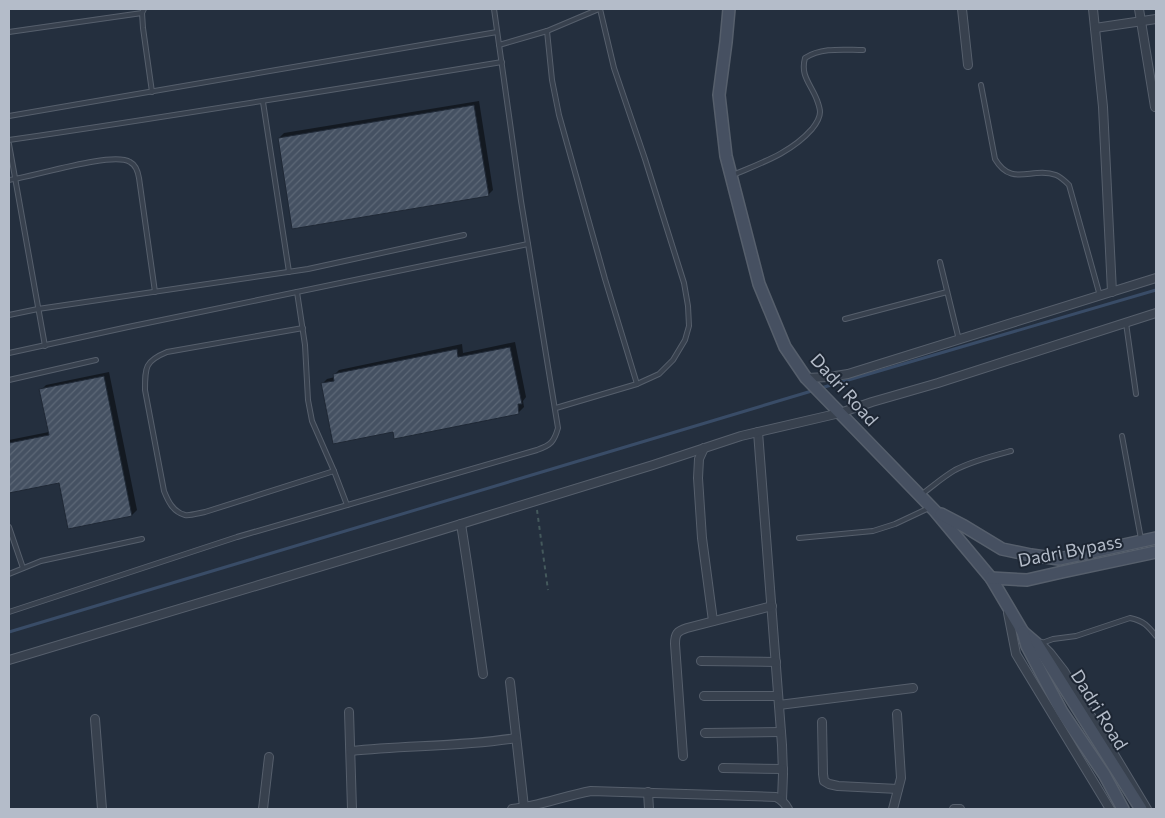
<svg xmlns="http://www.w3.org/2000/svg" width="1165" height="818" viewBox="0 0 1165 818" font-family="Commissioner,sans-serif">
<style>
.shadow{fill:#0007}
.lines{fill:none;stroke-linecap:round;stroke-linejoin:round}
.stream{stroke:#394c67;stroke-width:3}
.building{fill:url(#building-hatch);stroke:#1f2835}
.lane-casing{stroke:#565f6c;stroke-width:6}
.street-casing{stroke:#565f6c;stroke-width:10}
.secondary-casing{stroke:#565f6c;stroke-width:14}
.path{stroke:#44595c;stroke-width:2;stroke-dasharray:4 4;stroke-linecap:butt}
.lane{stroke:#38414e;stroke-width:4}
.street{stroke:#38414e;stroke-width:8}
.secondary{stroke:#465061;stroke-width:11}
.labels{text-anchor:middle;stroke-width:4;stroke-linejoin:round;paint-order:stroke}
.street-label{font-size:18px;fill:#b4bcc9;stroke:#1d2633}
</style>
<defs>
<pattern id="building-hatch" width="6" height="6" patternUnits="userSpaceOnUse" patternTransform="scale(1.25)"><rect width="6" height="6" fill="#455162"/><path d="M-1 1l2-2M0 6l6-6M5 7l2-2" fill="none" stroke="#5d6877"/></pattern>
</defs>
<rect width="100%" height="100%" fill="#242f3e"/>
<g class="shadow">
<path d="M479,101l14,89 -5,5 -209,-57 5,-5z"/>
<path d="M515,342l11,55 -3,4 1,6 -5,5 -125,18 -72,-46 5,-5 8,-2 -1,-2 5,-5 123,-26 1,9z"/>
<path d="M109,372l28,138 -5,5 -72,-34 -51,11v-52l40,-8 -8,-42 5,-5z"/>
</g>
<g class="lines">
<g class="stream">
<path d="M821,388l335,-98"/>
<path d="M9,632l806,-242"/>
</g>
</g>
<g class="building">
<path d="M474,105l15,91 -197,33 -14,-91z"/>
<path d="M510,347l12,57h-4l1,10 -125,25 -1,-7 -60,12 -12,-61 13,-2 -1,-7 124,-25 1,8z"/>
<path d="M104,376l28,140 -64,13 -9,-46 -50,10v-50l40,-8 -10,-46z"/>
</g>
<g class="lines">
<defs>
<g id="lane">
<path d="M144,9l-2,4 1,15 9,64"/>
<path d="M547,31l5,49 7,35 46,164 32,105"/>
<path d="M9,32l133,-19"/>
<path d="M499,45l48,-14 52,-22"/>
<path d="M981,85l14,74c17,29 37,7 61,16 5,2 9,6 13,10l31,111"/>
<path d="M263,102l26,170"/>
<path d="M9,116l488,-84"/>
<path d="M9,140c165,-24 329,-51 493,-78"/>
<path d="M9,144l36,202"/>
<path d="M733,175c28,-12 58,-22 79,-46 4,-5 8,-11 8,-17 0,-4 -2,-9 -3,-12 -6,-16 -17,-24 -12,-42 17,-11 39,-8 58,-8"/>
<path d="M9,180c24,-3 103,-29 121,-18 6,3 8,10 9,16l16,114"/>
<path d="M940,262l19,78"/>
<path d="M297,292l8,53 3,55 4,21 22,50 13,34"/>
<path d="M9,315l29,-6 270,-40 156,-34"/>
<path d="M845,319l102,-27"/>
<path d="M1126,323l10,71"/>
<path d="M303,328l-136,24c-22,9 -22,15 -22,38l19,101c4,10 9,21 21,24 5,1 14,-2 20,-3l129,-41"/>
<path d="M9,353l119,-26 400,-83"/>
<path d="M9,380l87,-20"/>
<path d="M556,408l81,-24 22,-10 14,-14 12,-20 4,-14 -1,-20 -4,-23 -39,-124 -31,-91 -14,-59"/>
<path d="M1122,436l19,103"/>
<path d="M922,494c11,-8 21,-17 33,-24 17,-9 37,-14 56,-19"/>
<path d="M9,527l14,41"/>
<path d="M799,538l74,-7 22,-7 34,-16"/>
<path d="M9,574l32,-13 101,-22"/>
<path d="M9,612l228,-75 300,-87c14,-5 17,-8 21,-22l-37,-227 -27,-192"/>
<path d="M1042,643l11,-4 23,-3 54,-18c14,3 18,8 26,18"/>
</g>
<g id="street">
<path d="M962,9l6,56"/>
<path d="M1093,9l10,98 9,185"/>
<path d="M1139,9l16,98"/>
<path d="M1095,28l61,-9"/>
<path d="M806,378l23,-1 19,-3 308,-96"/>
<path d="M758,432l24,313 1,29 -1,26"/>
<path d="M704,448l-5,11 -1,19 4,60 11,83"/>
<path d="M461,524c8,50 15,100 22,150"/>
<path d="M1008,613l8,41 94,155"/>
<path d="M1041,644l9,9 14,18 83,138"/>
<path d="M9,660l390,-117 254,-78 88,-29 99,-23 32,-11 66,-19 218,-70"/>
<path d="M701,661l75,1"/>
<path d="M510,682l14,125"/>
<path d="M704,696h74"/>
<path d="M779,705l134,-17"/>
<path d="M349,712l3,97"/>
<path d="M95,719l7,90"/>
<path d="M822,722l1,52 1,7 5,3 9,2 60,3"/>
<path d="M705,733l76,-1"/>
<path d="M351,751c55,-6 110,-4 165,-13"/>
<path d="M683,756l-8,-112c0,-10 2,-13 12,-16l85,-22"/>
<path d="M723,768l60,1"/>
<path d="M648,792l1,17"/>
<path d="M263,809l6,-52"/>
<path d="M512,809c27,-3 52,-13 79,-18l185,6c6,3 9,6 12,12"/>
<path d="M893,809l8,-31 -4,-64"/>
<path d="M954,809h6"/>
</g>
<g id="secondary">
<path d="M729,9l-3,33 -7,53 7,61 33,128 26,63 21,31 129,133 56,67 32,54 14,12 104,165"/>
<path d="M941,514l23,12 38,23 29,6 28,4 97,-21"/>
<path d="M991,578l36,2 35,-8 94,-20"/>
<path d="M1023,632l4,14 35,66 42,62 19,35"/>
</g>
</defs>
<use href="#lane" class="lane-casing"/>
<use href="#street" class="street-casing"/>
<use href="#secondary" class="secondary-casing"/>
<path class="path" d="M537,510l11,80"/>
<use href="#lane" class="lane"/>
<use href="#street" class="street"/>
<use href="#secondary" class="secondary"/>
</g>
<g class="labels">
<g class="street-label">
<text transform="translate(844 390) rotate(48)" y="6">Dadri Road</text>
<text transform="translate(1070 551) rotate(-11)" y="6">Dadri Bypass</text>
<text transform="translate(1099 710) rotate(58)" y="6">Dadri Road</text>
</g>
</g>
<rect width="1165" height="818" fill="none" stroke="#b4bcc9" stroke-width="20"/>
</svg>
